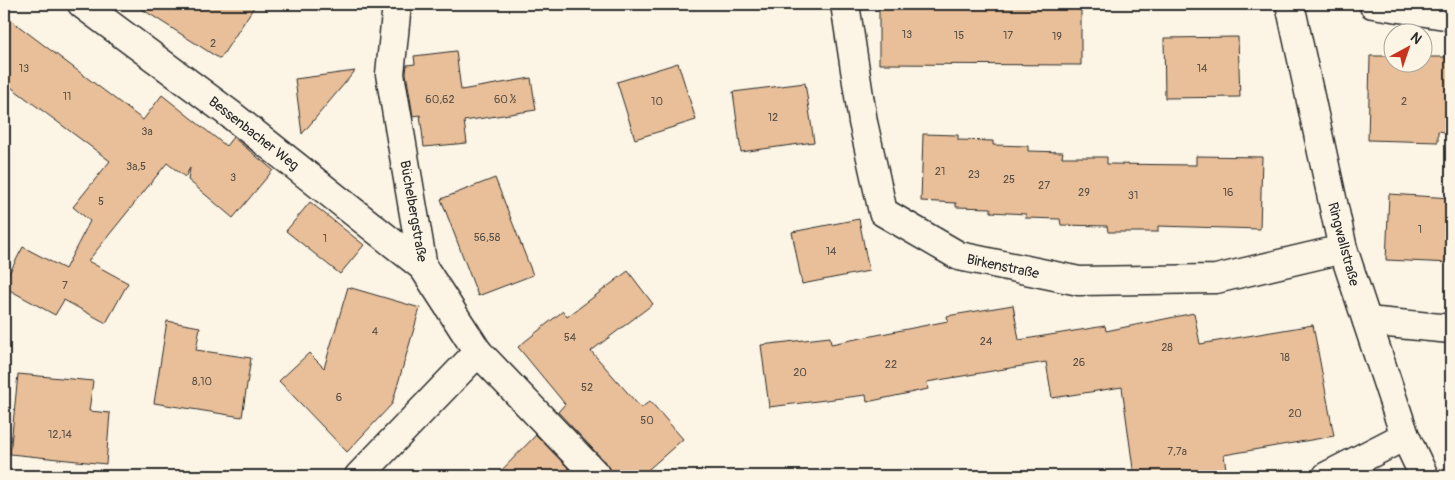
<svg xmlns="http://www.w3.org/2000/svg" width="1455" height="480" viewBox="0 0 1455 480" font-family="Pangolin,sans-serif">
<style>
.building{fill:#e8bf98;stroke:#2b2b2b}
.lines{fill:none;stroke-linecap:round;stroke-linejoin:round}
.minor-casing{stroke:#2b2b2b;stroke-width:31}
.tertiary-casing{stroke:#2b2b2b;stroke-width:31}
.minor{stroke:#fcf5e5;stroke-width:28}
.tertiary{stroke:#fcf5e5;stroke-width:28}
.labels{text-anchor:middle;stroke-width:4;stroke-linejoin:round;paint-order:stroke}
.number-label{font-size:11px;fill:#5a5046}
.street-label{font-size:14px;fill:#2b2b2b;stroke:#fcf5e5}
</style>
<rect width="100%" height="100%" fill="#fcf5e5"/>
<filter id="ink" filterUnits="userSpaceOnUse"><feTurbulence type="fractalNoise" baseFrequency=".02" numOctaves="2"/><feDisplacementMap in="SourceGraphic" scale="10" xChannelSelector="R" yChannelSelector="G"/><feConvolveMatrix kernelMatrix="1 2 1 2 8 2 1 2 1" color-interpolation-filters="sRGB"/></filter>
<g filter="url(#ink)">
<g class="building">
<path d="M134,4h122l-36,55z"/>
<path d="M879,4l154,2v-2h48v61l-202,-1z"/>
<path d="M4,15l139,105 19,-25 64,51 7,-9 40,33 -40,48 -45,-38 2,-12 -5,9 -18,-14 -79,98 40,22 -22,40 -42,-23 -9,15 -51,-28v-4l19,-36 42,22 25,-48 -17,-14 37,-46 -106,-79z"/>
<path d="M1238,37l2,60 -75,1 -1,-60z"/>
<path d="M456,51l5,39 70,-12 5,32 -72,11 3,22 -43,4 -4,-32 -7,1 -7,-43 1,-8 8,-1 -1,-8z"/>
<path d="M1370,56h22v6h30v-5h29v76l-13,-2v11l-70,-2z"/>
<path d="M678,63l18,57 -61,19 -18,-57z"/>
<path d="M355,71l-53,63 -7,-55z"/>
<path d="M805,83l9,59 -73,10 -8,-60z"/>
<path d="M923,134l35,1v5l35,1v4l35,1v5l35,1 -1,5h45v7l89,1v-9l66,1 -2,72 -102,-3v6h-50l-1,-6 -46,-1 -1,-6 -34,-1v-4l-35,-2v-4l-35,-1v-4l-35,-2z"/>
<path d="M495,178l38,97 -55,21 -37,-97z"/>
<path d="M1389,194l62,4v65l-65,-3z"/>
<path d="M310,202l54,43 -24,29 -54,-43z"/>
<path d="M859,219l10,52 -67,13 -10,-52z"/>
<path d="M628,271l25,33 -62,47 50,57 9,-7 33,38 -42,37h-29v-4l-4,-7 -50,-53 7,-8 -47,-57 45,-36 4,6z"/>
<path d="M348,287l72,21 -28,96 -45,48 -68,-71 30,-28 15,15z"/>
<path d="M1013,305l6,35 86,-14 1,5 88,-18 6,31 113,-19 21,111 -110,19 3,21h-93l-12,-89 -70,11 -6,-36 -119,20 1,7 -61,13 -1,-7 -97,12 -8,-62 69,-8 1,7 117,-23 -1,-5z"/>
<path d="M167,321l33,6 -4,23 55,8 -9,59 -88,-14z"/>
<path d="M18,374l75,7 -4,30 21,2 -4,51 -96,-10z"/>
<path d="M536,435l40,41h-80z"/>
</g>
<g class="lines">
<defs>
<g id="minor">
<path d="M82,4l148,110 193,153"/>
<path d="M845,4l18,118 20,90 76,44 120,25 137,-2 127,-30"/>
<path d="M1290,4l53,245 62,187 19,40"/>
<path d="M1373,4l78,12"/>
<path d="M1367,321l84,8"/>
<path d="M359,476l119,-124 119,124"/>
<path d="M1327,476l78,-40"/>
</g>
<path id="tertiary" d="M397,4l-7,70 33,193 55,85"/>
</defs>
<use href="#minor" class="minor-casing"/>
<use href="#tertiary" class="tertiary-casing"/>
<use href="#minor" class="minor"/>
<use href="#tertiary" class="tertiary"/>
</g>
</g>
<g class="labels">
<g class="number-label">
<text x="907" y="38">13</text>
<text x="959" y="39">15</text>
<text x="1008" y="39">17</text>
<text x="1057" y="40">19</text>
<text x="213" y="47">2</text>
<text x="24" y="72">13</text>
<text x="1202" y="72">14</text>
<text x="67" y="100">11</text>
<text x="440" y="103">60,62</text>
<text x="505" y="103">60 ½</text>
<text x="657" y="105">10</text>
<text x="1404" y="105">2</text>
<text x="773" y="121">12</text>
<text x="147" y="135">3a</text>
<text x="136" y="170">3a,5</text>
<text x="940" y="175">21</text>
<text x="974" y="178">23</text>
<text x="233" y="181">3</text>
<text x="1009" y="183">25</text>
<text x="1044" y="189">27</text>
<text x="1084" y="196">29</text>
<text x="1228" y="196">16</text>
<text x="1133" y="199">31</text>
<text x="101" y="205">5</text>
<text x="1420" y="233">1</text>
<text x="487" y="241">56,58</text>
<text x="325" y="242">1</text>
<text x="831" y="255">14</text>
<text x="65" y="289">7</text>
<text x="375" y="335">4</text>
<text x="570" y="341">54</text>
<text x="986" y="345">24</text>
<text x="1167" y="351">28</text>
<text x="1285" y="361">18</text>
<text x="1079" y="366">26</text>
<text x="891" y="368">22</text>
<text x="800" y="376">20</text>
<text x="202" y="385">8,10</text>
<text x="587" y="391">52</text>
<text x="339" y="401">6</text>
<text x="1295" y="417">20</text>
<text x="647" y="424">50</text>
<text x="60" y="438">12,14</text>
<text x="1177" y="455">7,7a</text>
</g>
<g class="street-label">
<text transform="translate(254 133) rotate(38)" y="5">Bessenbacher Weg</text>
<text transform="translate(414 211) rotate(80)" y="5">Büchelbergstraße</text>
<text transform="translate(1344 244) rotate(75)" y="5">Ringwallstraße</text>
<text transform="translate(1003 266) rotate(12)" y="5">Birkenstraße</text>
</g>
</g>
<rect width="1455" height="480" fill="none" stroke="#fcf5e5" stroke-width="20"/>
<rect x="10" y="10" width="1435" height="460" fill="none" stroke="#2b2b2b" stroke-width="2" filter="url(#ink)"/>
<g transform="translate(1408 48) rotate(40)"><circle r="24" fill="#fcf5e5" stroke="#a8a49b"/>
<path d="M0-4L9 19L0 12L-9 19Z" fill="#c8321e"/>
<text y="-8" font-size="14" font-weight="bold" text-anchor="middle" fill="#2b2b2b">N</text>
</g>
</svg>
